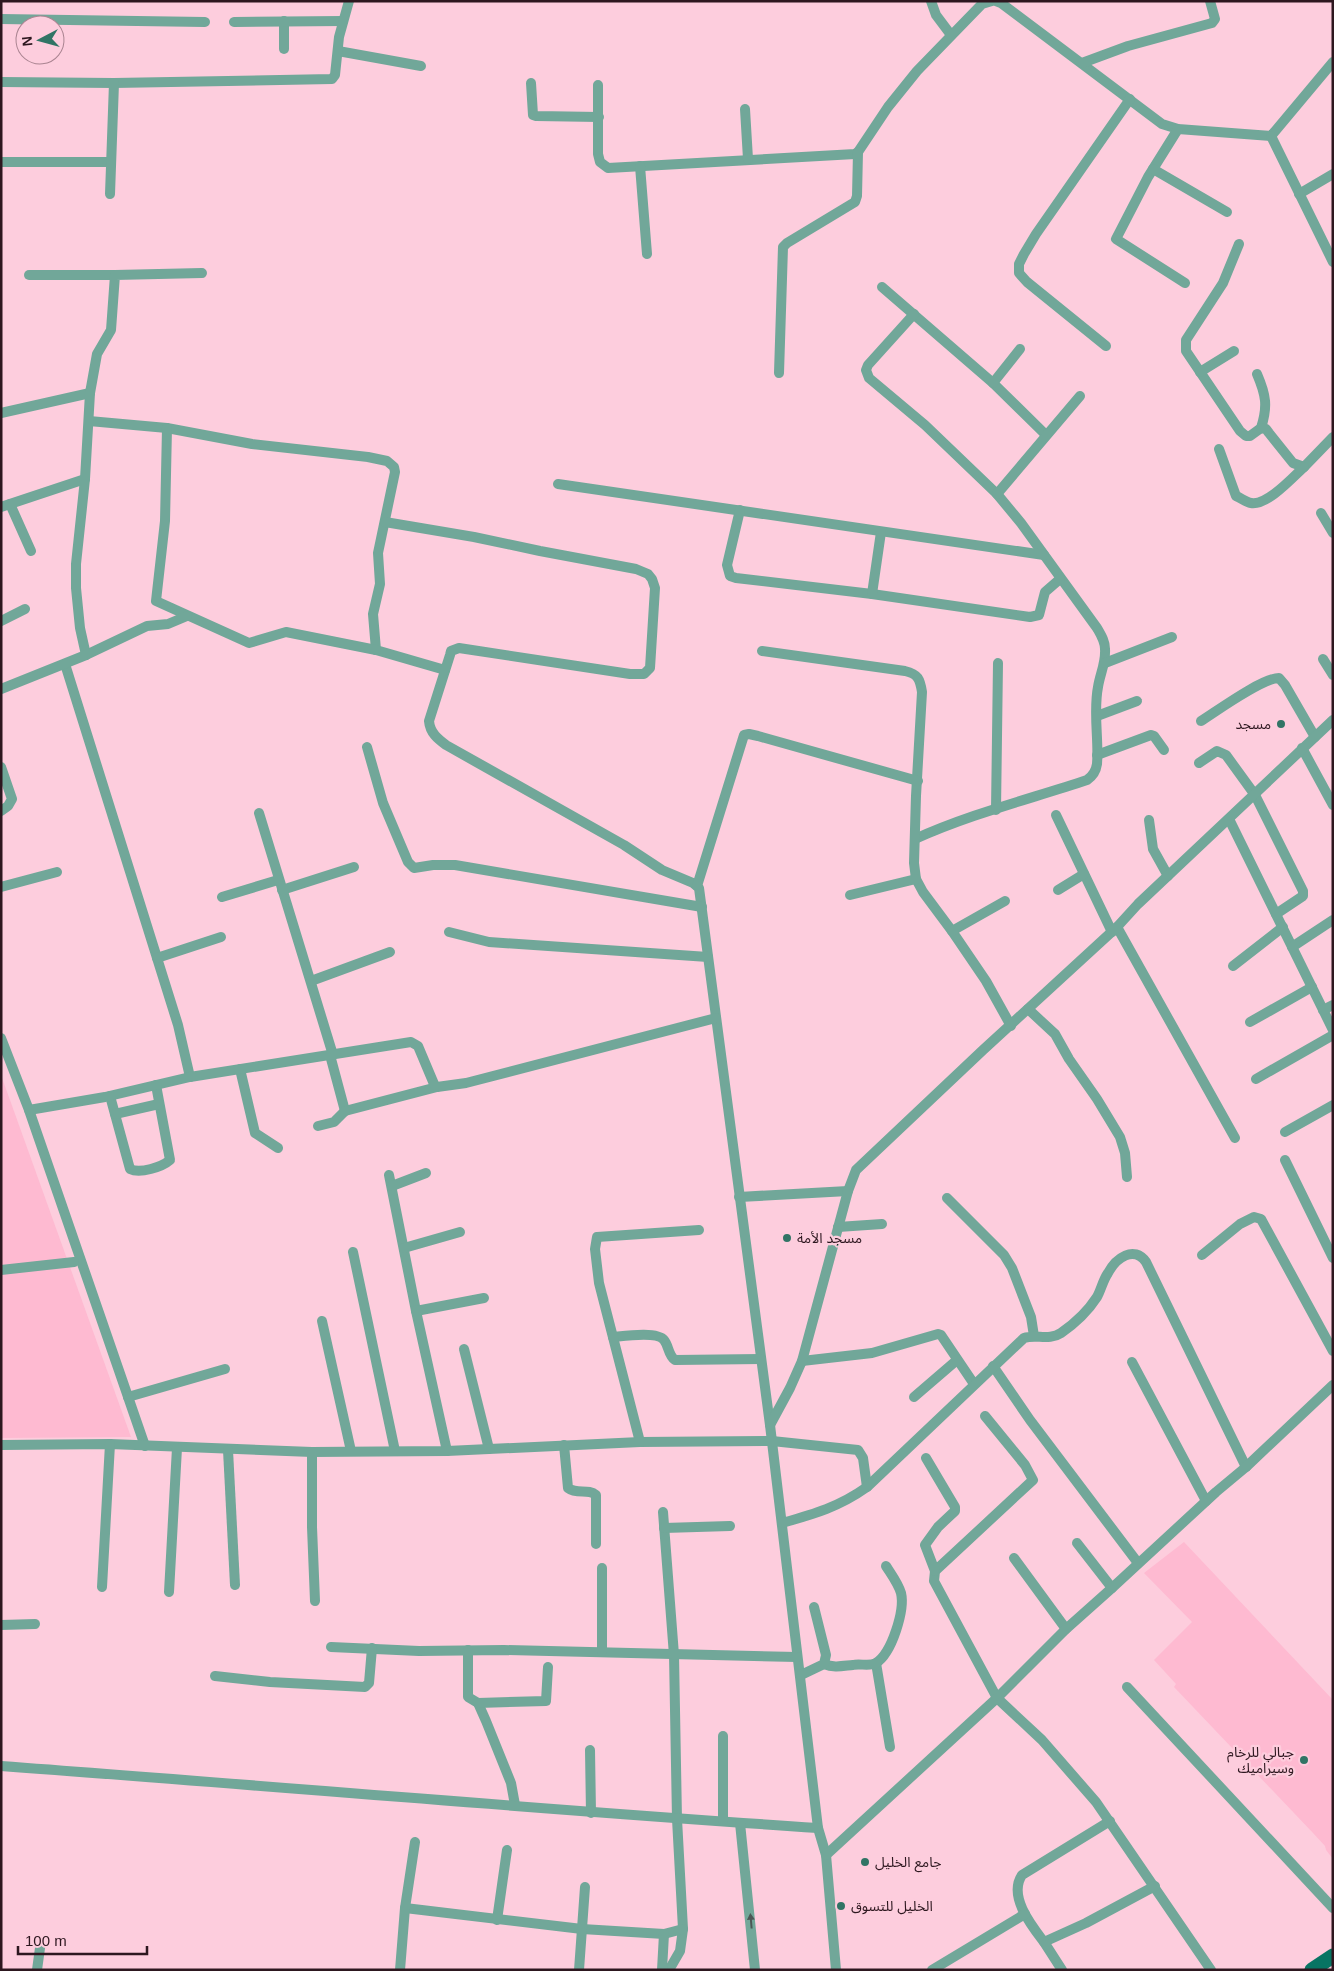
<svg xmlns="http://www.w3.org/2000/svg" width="1334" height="1971" viewBox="0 0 1334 1971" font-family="Helvetica,'Noto Sans Arabic',sans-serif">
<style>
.built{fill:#febad1}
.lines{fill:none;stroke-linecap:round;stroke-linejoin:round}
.street{stroke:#71a799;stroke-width:10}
.primary{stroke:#087463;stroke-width:15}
.oneway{fill:#4c5856}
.poi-dot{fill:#317465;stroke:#fdcddd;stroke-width:2}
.labels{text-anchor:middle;stroke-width:4.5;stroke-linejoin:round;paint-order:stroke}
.poi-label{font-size:14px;fill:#2d171f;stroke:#fdcddd;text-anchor:start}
</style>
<rect width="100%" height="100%" fill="#fdcddd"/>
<g class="built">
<path d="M1,1075l130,362 -130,1z"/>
<path d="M1184,1542l149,158v159l-7,-9 -1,-4 -12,-13 -139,-146 2,-3 -22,-24 38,-38 -48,-49z"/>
</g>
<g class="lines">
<g class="street">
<path d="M931,1l5,14 15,20"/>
<path d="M996,1l5,2 161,121 16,5 93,7 62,-74"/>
<path d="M1,19l204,3"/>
<path d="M284,21v28"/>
<path d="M234,22l109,-1"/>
<path d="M338,51l83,15"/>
<path d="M1082,63l46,-17 84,-23 3,-4 -5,-18"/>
<path d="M1,82l113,1 218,-4 3,-4 4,-38 10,-36"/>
<path d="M531,83l2,32 3,1 63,1"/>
<path d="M598,85v69l2,8 8,6 247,-14 3,-2 30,-45 29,-36 65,-67 10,-3"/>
<path d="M745,109l3,50"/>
<path d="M1178,129l-30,48 -32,62 69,44"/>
<path d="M1271,136l62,126"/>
<path d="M1,162h110"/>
<path d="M640,166l7,88"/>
<path d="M1153,169l74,43"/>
<path d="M110,194l4,-111"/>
<path d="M1299,194l34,-20"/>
<path d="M1239,244l-16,39 -37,57v11l54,80 6,5h4l11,-8c7,-22 5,-33 -4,-54"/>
<path d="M29,275h86"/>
<path d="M882,287l111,96 53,52"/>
<path d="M914,314l-46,51 -2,5 3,8 56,47 72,69 24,29 76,105c4,7 8,13 8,21 1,14 -5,25 -7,38 -5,25 1,52 -1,77 -1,7 -4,12 -10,16 -57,19 -117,34 -172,59"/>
<path d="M1106,346l-79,-64 -8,-9v-9l5,-10 12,-20 94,-135"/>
<path d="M1200,372l34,-21"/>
<path d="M779,373l4,-126 4,-4 68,-41 2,-6 1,-44"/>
<path d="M993,383l27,-34"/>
<path d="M1,413l89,-20"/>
<path d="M89,421l78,7 85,16 116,13 19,4 7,6 1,5 -17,81 2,31 -7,30 3,36 69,20"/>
<path d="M167,428l-2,93 -9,80 93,42 37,-11 90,18"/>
<path d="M1261,428l5,1 3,4 24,30 11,4 29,-30"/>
<path d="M1219,449l17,47c5,2 10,6 15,7 16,3 42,-26 53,-36"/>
<path d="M558,484l486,71"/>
<path d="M997,494l83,-98"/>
<path d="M10,504l21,47"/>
<path d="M1,507l84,-28"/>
<path d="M740,510l-13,55 3,11 6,2 136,16 158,23 9,-2 6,-23 15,-13"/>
<path d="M1321,513l12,20"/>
<path d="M385,522l89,15 66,14 96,18 12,5 4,5 3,9 -5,80 -6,6h-14l-171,-26 -8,3 -1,4 -21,66c1,12 9,18 17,24l178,100 38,25 31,13 6,5 71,537 48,403 8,27 10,115"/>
<path d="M872,594l9,-62"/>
<path d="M1,621l24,-12"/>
<path d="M762,651l143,20c13,3 15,8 17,21l-6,104 -2,67 2,16 7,13 29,39 34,50 25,45"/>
<path d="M86,655l-6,-27 -4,-40v-24l9,-85 5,-86 7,-39 14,-24 4,-55 87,-2"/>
<path d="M1323,659l10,16"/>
<path d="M1105,663l67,-26"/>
<path d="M65,664l113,361 12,52"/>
<path d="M1,689l85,-34 61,-29 21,-2 19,-8"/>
<path d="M1097,716l40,-15"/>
<path d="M1201,721c16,-10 61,-43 78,-43l6,7 30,52"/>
<path d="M367,747l16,56 25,59 6,6 19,-3h22l247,42"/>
<path d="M1302,748l31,57"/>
<path d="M1097,755l54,-20 3,1 10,14"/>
<path d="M1199,763l18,-12 9,4 29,40 48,96v5l-27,18"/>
<path d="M1,767l11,32 -4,7 -7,5"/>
<path d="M996,810l2,-147"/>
<path d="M259,813l74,242"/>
<path d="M1056,815l56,117"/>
<path d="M1229,819l104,211"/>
<path d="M1149,820l4,29 15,27"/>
<path d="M697,886l47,-151 5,-1 9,2 160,45"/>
<path d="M1,887l56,-15"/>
<path d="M282,890l72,-23"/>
<path d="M1058,890l26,-16"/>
<path d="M850,895l66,-16"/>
<path d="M222,897l56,-17"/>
<path d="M1117,927l118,211"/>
<path d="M952,931l53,-30"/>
<path d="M449,932l40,10 219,15"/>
<path d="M1292,947l41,-27"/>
<path d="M157,958l64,-21"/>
<path d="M1233,966l50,-39"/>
<path d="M311,981l79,-29"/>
<path d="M1028,1009l27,25 14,25 28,40 23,38 5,16 2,24"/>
<path d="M1323,1010l10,-5"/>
<path d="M1250,1022l62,-35"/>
<path d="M1,1038l28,72 116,336"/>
<path d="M330,1055l15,56 92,-24"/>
<path d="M240,1069l15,64 23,15"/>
<path d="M1256,1079l77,-44"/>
<path d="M110,1096l20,73c10,5 32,-2 40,-9l-14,-75"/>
<path d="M29,1110l76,-13 85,-20 221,-35 7,4 16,38 3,3 29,-4 250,-65"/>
<path d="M115,1114l44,-10"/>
<path d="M318,1126l16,-4 11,-11"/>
<path d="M1285,1132l48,-27"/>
<path d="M1285,1160l48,98"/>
<path d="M389,1175l27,136 31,140"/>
<path d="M392,1186l34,-13"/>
<path d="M739,1197l109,-6"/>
<path d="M947,1198l57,57 8,13 19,49 3,19"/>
<path d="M838,1227l44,-3"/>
<path d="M404,1248l56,-16"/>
<path d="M353,1252l42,199"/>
<path d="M1202,1255l38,-31 14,-7 7,2 72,132"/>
<path d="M1,1270l73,-8"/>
<path d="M416,1311l68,-13"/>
<path d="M322,1321l29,130"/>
<path d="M613,1337c11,-1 44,-6 51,3 5,6 4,15 11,20l86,-1"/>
<path d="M464,1349l25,100"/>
<path d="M802,1361l70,-8 66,-19 3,1 33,49"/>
<path d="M1132,1362l74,139"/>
<path d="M993,1366l37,54 108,143"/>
<path d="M128,1397l97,-28"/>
<path d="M914,1397l43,-37"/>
<path d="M985,1416l40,49 8,15 -98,91 -1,10 63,117 45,42 54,62 115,168"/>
<path d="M770,1425l20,-37 12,-27 46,-170 8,-21 127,-120 134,-123 21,-23 195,-184"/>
<path d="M640,1442l-41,-159 -4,-34 2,-12 102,-7"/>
<path d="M1,1445l109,-1 202,8 135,-1 193,-9 132,-1 86,9 5,8 4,29"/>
<path d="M564,1445l4,43c9,7 20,0 28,7v49"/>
<path d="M228,1450l7,135"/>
<path d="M312,1452v75l3,74"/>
<path d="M926,1458l29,49v4l-17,16 -13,18 10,26"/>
<path d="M663,1512l11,143 3,164 6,110 -3,22 -11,19"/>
<path d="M782,1523c32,-9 57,-16 85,-36l157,-149c12,-4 25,3 37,-5 13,-9 27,-22 36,-36 4,-7 6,-17 11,-24 8,-15 26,-28 38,-11l100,205"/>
<path d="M664,1528l66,-2"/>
<path d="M1077,1543l35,45"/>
<path d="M1014,1558l52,71"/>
<path d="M102,1587l8,-143"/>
<path d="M169,1592l8,-144"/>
<path d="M1,1625l34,-1"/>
<path d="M331,1647l88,4 85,-1 293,7"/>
<path d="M468,1650v47l10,6 8,18 25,62 4,22"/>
<path d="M602,1652v-84"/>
<path d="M876,1663l14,84"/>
<path d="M824,1664c10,4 18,2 29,1 7,-2 16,2 23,-2 16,-10 29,-53 25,-70 -3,-10 -10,-19 -15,-27"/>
<path d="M801,1675l23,-11 2,-9 -12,-48"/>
<path d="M215,1676l55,6 95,5 4,-4 3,-35"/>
<path d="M1127,1687l206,221"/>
<path d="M478,1703l68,-2 2,-34"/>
<path d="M590,1750l1,63"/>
<path d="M1,1766c272,20 544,44 817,62"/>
<path d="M723,1821v-85"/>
<path d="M1110,1821l-88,54c-14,21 9,50 22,67l42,-19 69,-37"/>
<path d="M740,1823l15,147"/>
<path d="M826,1855l171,-157 69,-69 46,-41 104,-96 30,-25 87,-82"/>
<path d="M405,1908l177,21 82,5 19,-5"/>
<path d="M497,1920l10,-70"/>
<path d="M1044,1942l18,28"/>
<path d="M37,1970l3,-22"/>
<path d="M400,1970l5,-62 10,-66"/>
<path d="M579,1970l6,-83"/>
<path d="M662,1970l2,-36"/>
<path d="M932,1970l93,-56"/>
</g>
<path class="primary" d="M1312,1970l21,-14"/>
</g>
<defs><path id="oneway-solid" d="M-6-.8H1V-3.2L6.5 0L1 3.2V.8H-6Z" transform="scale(1.25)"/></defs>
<use class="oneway" href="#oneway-solid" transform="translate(751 1921) rotate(-95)"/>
<g class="poi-dot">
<circle cx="1281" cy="724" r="5"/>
<circle cx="787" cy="1238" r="5"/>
<circle cx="1304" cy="1760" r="5"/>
<circle cx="865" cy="1862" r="5"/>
<circle cx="841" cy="1906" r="5"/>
</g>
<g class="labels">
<g class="poi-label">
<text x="1271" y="729" text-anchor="end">مسجد</text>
<text x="797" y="1243">مسجد الأمة</text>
<text x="1294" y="1757" text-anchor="end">جبالي للرخام<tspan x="1294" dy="16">وسيراميك</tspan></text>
<text x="875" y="1867">جامع الخليل</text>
<text x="851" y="1911">الخليل للتسوق</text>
</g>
</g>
<rect width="1334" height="1971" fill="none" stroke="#2d171f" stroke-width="5"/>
<g transform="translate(40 40) rotate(264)"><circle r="24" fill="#fdcddd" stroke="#aa8491"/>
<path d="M0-4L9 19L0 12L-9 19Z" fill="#317465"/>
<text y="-8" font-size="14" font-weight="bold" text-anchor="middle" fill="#2d171f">N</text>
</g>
<path d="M18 1946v8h129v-8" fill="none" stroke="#2d171f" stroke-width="2.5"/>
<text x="25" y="1946" font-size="15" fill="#2d171f" stroke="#fdcddd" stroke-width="4" paint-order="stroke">100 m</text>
</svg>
